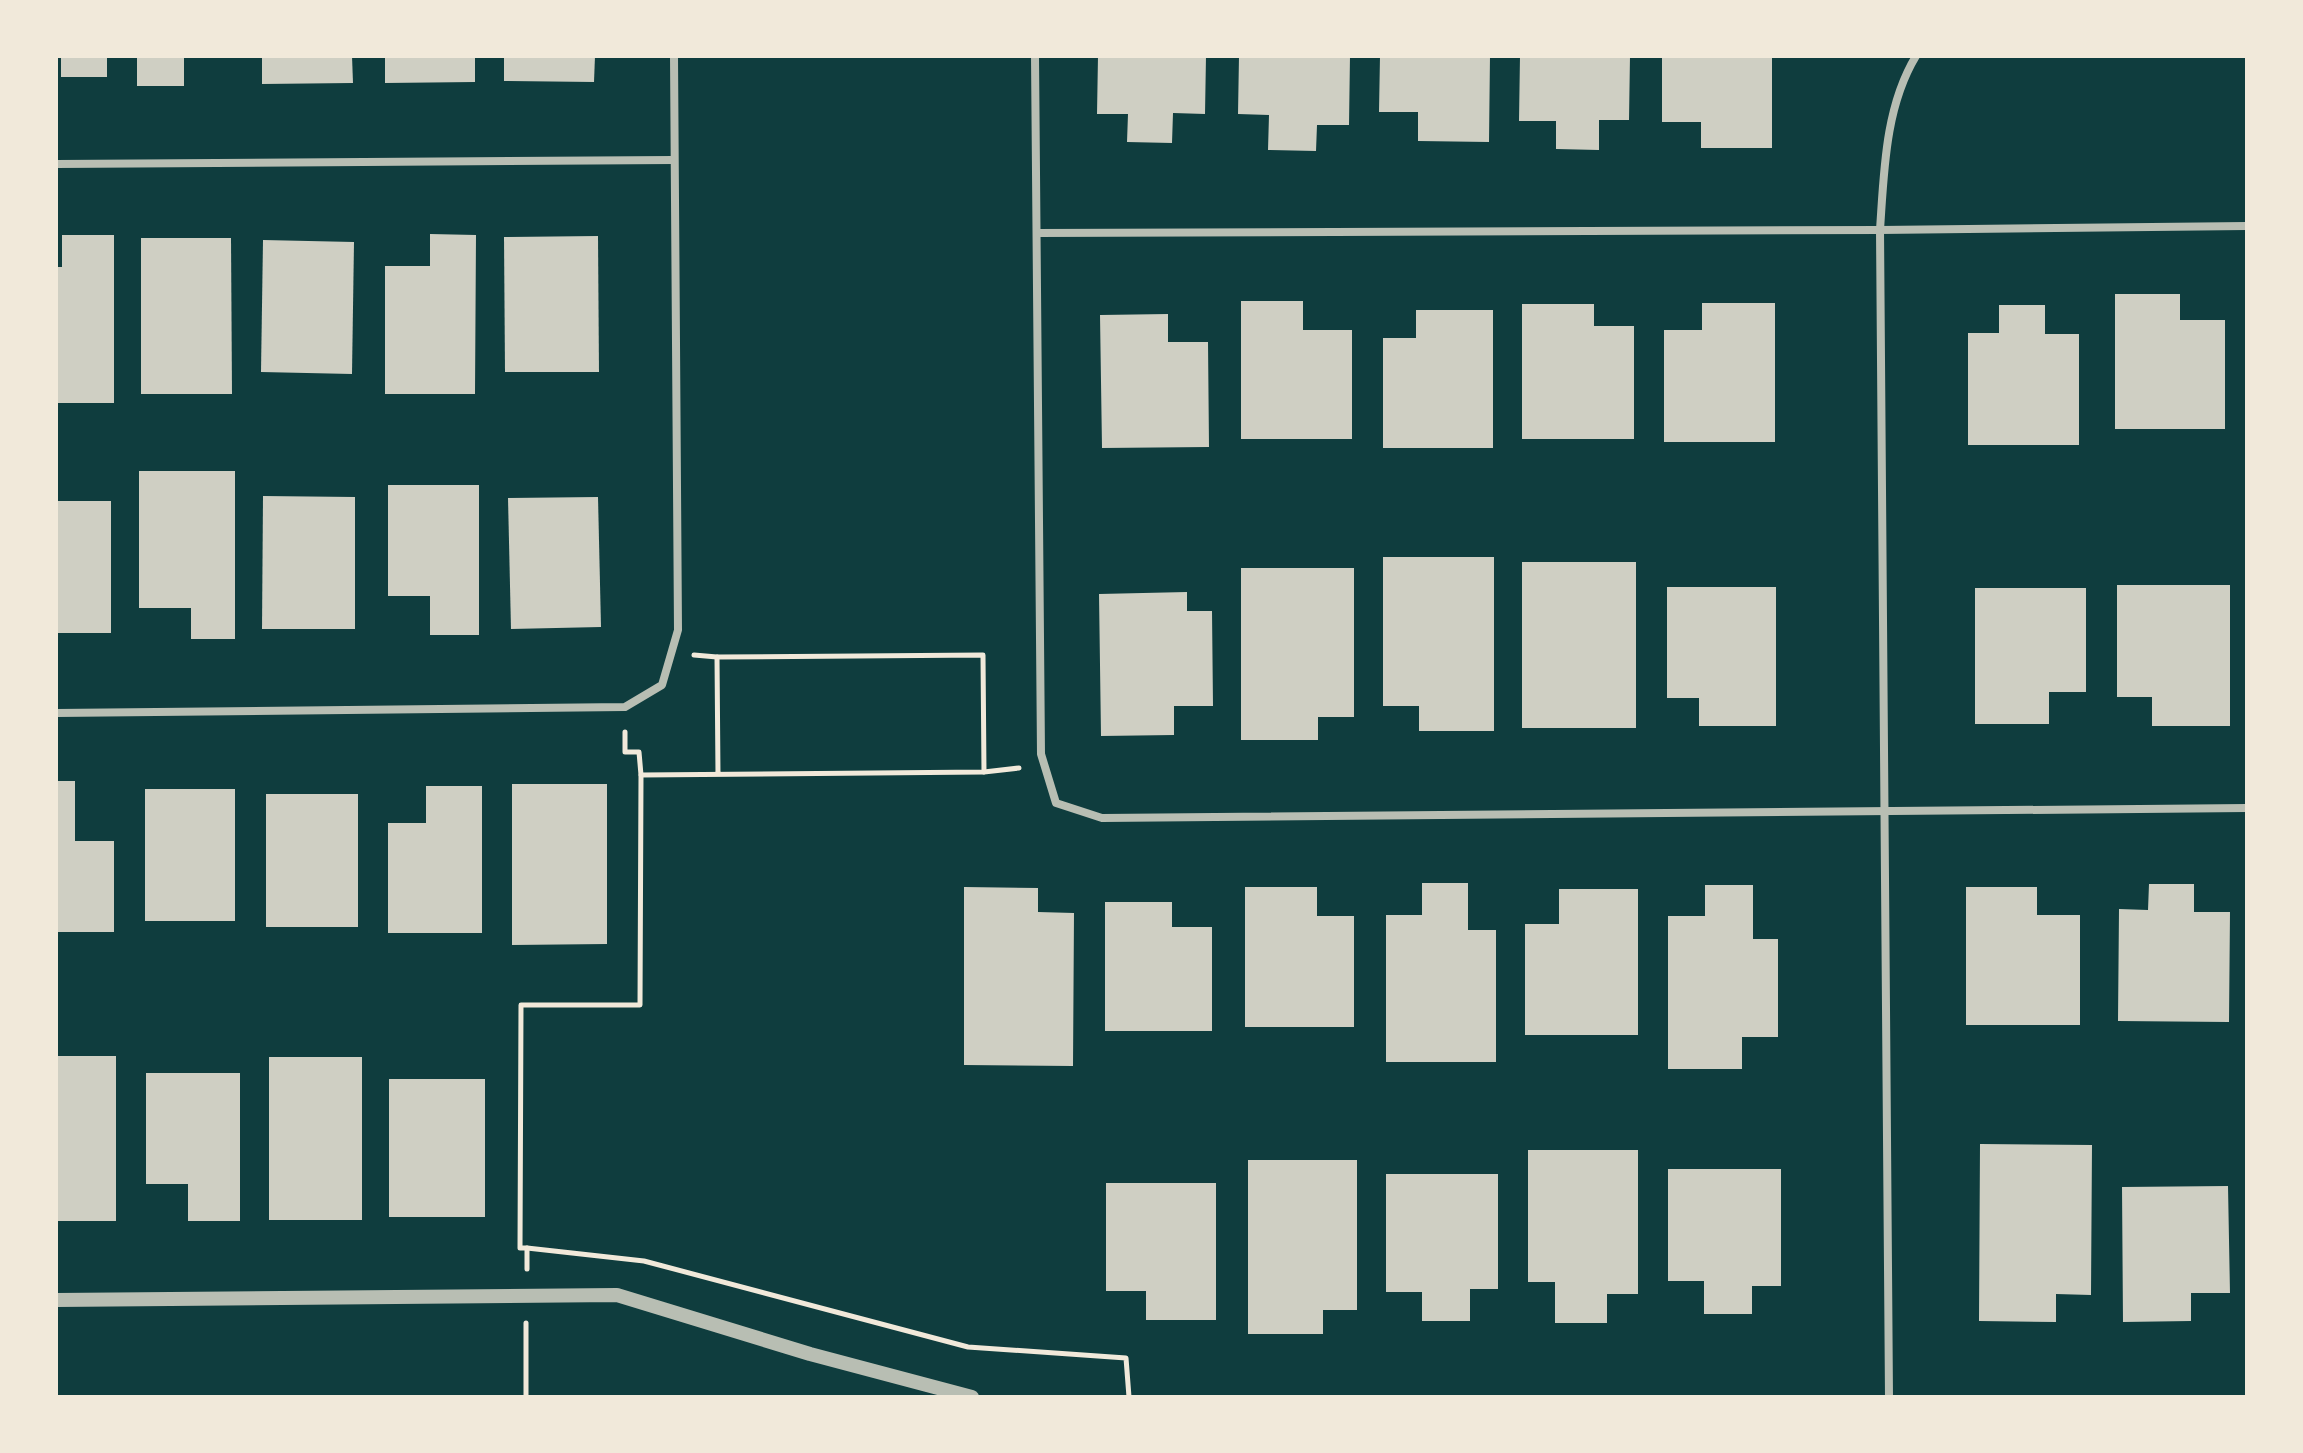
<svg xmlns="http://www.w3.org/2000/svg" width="2303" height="1453" viewBox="0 0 2303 1453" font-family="'Sofia Sans Condensed',sans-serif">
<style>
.building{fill:#cfcfc3}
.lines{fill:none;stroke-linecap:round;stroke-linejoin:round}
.path{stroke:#f1e9da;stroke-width:5}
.minor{stroke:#b8beb3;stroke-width:8}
.tertiary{stroke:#b8beb3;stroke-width:14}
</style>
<rect width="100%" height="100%" fill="#0f3d3e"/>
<g class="building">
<rect x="61" y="56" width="46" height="21"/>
<rect x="137" y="56" width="47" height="30"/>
<path d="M262,56h90l1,27 -91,1z"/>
<path d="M385,56h90v26l-90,1z"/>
<path d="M504,56h91l-1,26 -90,-1z"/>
<path d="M1098,56h108l-1,58 -32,-1 -1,30 -45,-1 1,-28h-31z"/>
<path d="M1239,56h111l-1,69h-32l-1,26 -48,-1 1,-35 -31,-1z"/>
<path d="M1380,56h110l-1,86 -71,-1v-29h-39z"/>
<path d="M1520,56h110l-1,64h-30v30l-43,-1v-28h-37z"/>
<path d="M1662,56h110v92h-71v-26h-39z"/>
<path d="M430,234l46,1 -1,159h-90v-128h45z"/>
<path d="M62,235h52v168h-58v-136h6z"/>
<path d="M598,236l1,136h-94l-1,-135z"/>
<path d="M141,238h90l1,156h-91z"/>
<path d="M263,240l91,2 -2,132 -91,-2z"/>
<path d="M2115,294h65v26h45v109h-110z"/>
<path d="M1241,301h62v29h49v109h-111z"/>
<path d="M1702,303h73v139h-111v-112h38z"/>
<path d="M1522,304h72v22h40v113h-112z"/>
<path d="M1999,305h46v29h34v111h-111v-112h31z"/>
<path d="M1416,310h77v138h-110v-110h33z"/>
<path d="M1168,314v28h40l1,105 -107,1 -2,-133z"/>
<path d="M139,471h96v168h-44v-31h-52z"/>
<path d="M388,485h91v150h-49v-39h-42z"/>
<path d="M263,496l92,1v132h-93z"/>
<path d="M598,497l3,130 -90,2 -3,-131z"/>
<rect x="56" y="501" width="55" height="132"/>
<path d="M1383,557h111v174h-75v-25h-36z"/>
<rect x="1522" y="562" width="114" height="166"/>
<path d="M1241,568h113v149h-36v23h-77z"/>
<path d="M2117,585h113v141h-78v-29h-35z"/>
<path d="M1667,587h109v139h-77v-28h-32z"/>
<path d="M1975,588h111v104h-37v32h-74z"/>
<path d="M1187,592v19h25l1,95h-39v29l-73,1 -2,-142z"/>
<path d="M56,781h19v60h39v91h-58z"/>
<path d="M512,784h95v160l-95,1z"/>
<path d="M426,786h56v147h-94v-110h38z"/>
<rect x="145" y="789" width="90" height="132"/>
<rect x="266" y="794" width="92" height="133"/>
<path d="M1422,883h46v47h28v132h-110v-147h36z"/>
<path d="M2149,884h45v28h36l-1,110 -111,-1 1,-112 29,1z"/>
<path d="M1705,885h48v54h25v98h-36v32h-74v-153h37z"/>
<path d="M964,887l74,1v24l36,1 -1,153 -109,-1z"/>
<path d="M1245,887h72v29h37v111h-109z"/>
<path d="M1966,887h71v28h43v110h-114z"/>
<path d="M1559,889h79v146h-113v-111h34z"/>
<path d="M1105,902h67v25h40v104h-107z"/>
<rect x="56" y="1056" width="60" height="165"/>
<rect x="269" y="1057" width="93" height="163"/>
<path d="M146,1073h94v148h-52v-37h-42z"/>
<rect x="389" y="1079" width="96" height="138"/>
<path d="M1980,1144l112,1 -1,150 -35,-1v28l-77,-1z"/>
<path d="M1528,1150h110v144h-31v29h-52v-41h-27z"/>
<path d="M1248,1160h109v150h-34v24h-75z"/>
<path d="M1668,1169h113v117h-29v28h-48v-33h-36z"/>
<path d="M1386,1174h112v115h-28v32h-48v-29h-36z"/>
<path d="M1106,1183h110v137h-70v-29h-40z"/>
<path d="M2228,1186l2,107h-39v28l-68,1 -1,-135z"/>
</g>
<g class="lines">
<g class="path">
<path d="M694,655l23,2"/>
<path d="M625,732v20h14l2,23 343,-3 -1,-117 -266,2 1,117"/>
<path d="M984,772l35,-4"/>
<path d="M527,1248l117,13 324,86 158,11 3,39"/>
<path d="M527,1269v-21h-7l1,-243h119l1,-230"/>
<path d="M526,1397v-74"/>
</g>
<g class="minor">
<path d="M1035,56l6,698 15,49 46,15 1145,-10"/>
<path d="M56,164l618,-4"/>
<path d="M1037,233l843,-3 367,-4"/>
<path d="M56,713l569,-6 37,-22 16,-55 -4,-574"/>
<path d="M1889,1397l-9,-1167c4,-58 5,-123 36,-174"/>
</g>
<path class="tertiary" d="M56,1300l561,-5 193,59 162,43"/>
</g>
<rect width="2303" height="1453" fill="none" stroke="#f1e9da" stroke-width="116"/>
</svg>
